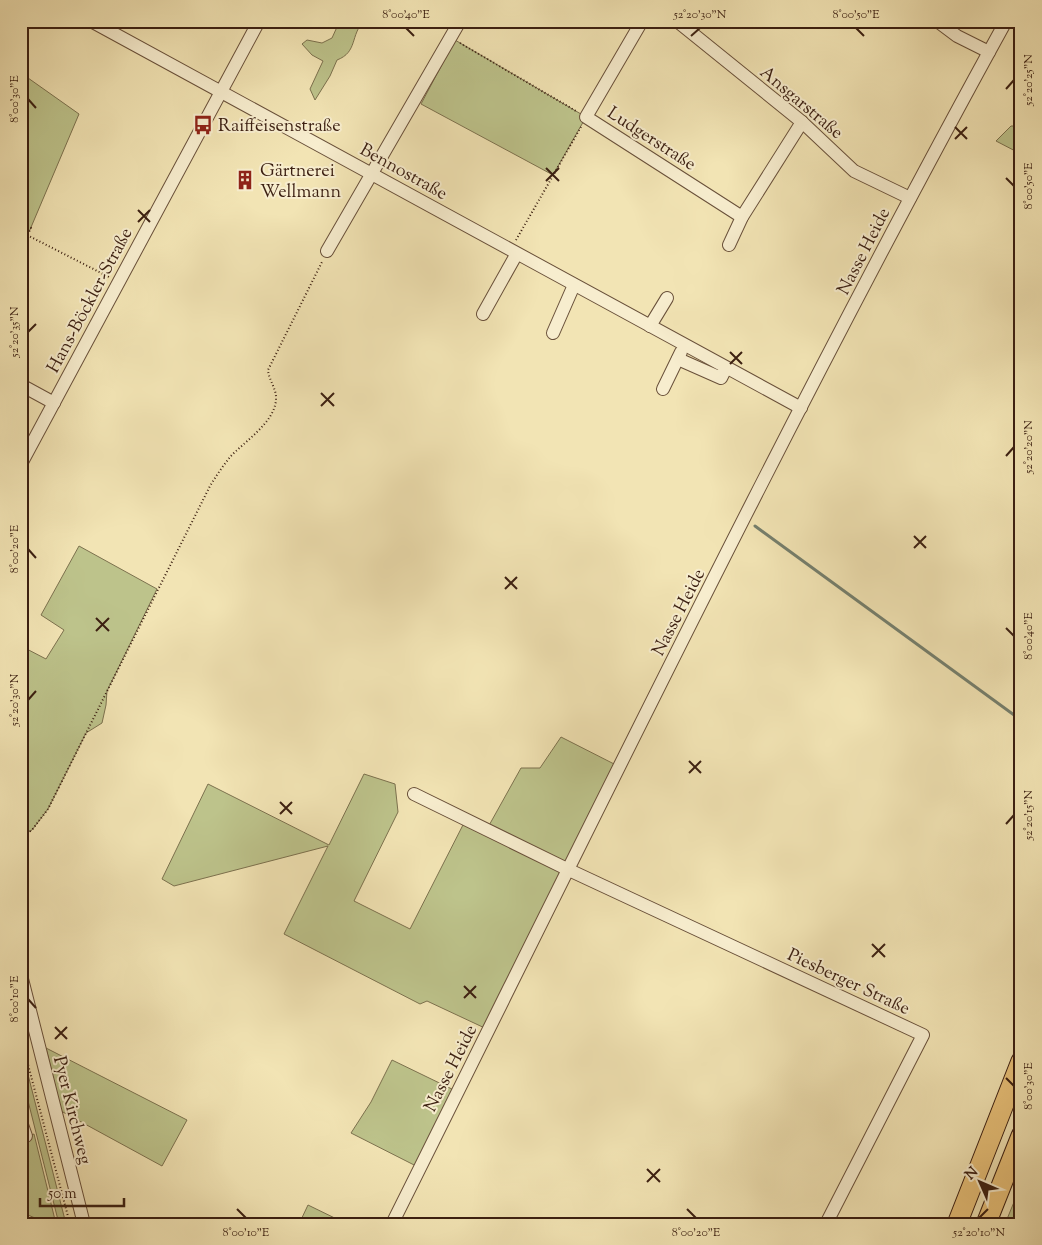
<svg xmlns="http://www.w3.org/2000/svg" width="1042" height="1245" viewBox="0 0 1042 1245" font-family="'Sorts Mill Goudy',serif">
<style>
.green{fill:#bdc38b;stroke:#7c714e}
.lines{fill:none;stroke-linecap:round;stroke-linejoin:round}
.stream{stroke:#757f6d;stroke-width:3}
.minor-casing{stroke:#69503a;stroke-width:14}
.highway-casing{stroke:#3b1f11;stroke-width:21}
.path{stroke:#3b1f11;stroke-width:2;stroke-dasharray:1 2.5;stroke-linecap:butt}
.minor{stroke:#f7edce;stroke-width:12}
.highway{stroke:#e9c27a;stroke-width:19}
.ticks{fill:none;stroke:#3b1f11;stroke-width:2}
.labels{text-anchor:middle;stroke-width:4;stroke-linejoin:round;paint-order:stroke}
.street-label{font-size:18px;fill:#3b1f11;stroke:#f7edce}
.poi-label{font-size:18px;fill:#3b1f11;stroke:#f7edce;text-anchor:start}
.neatline{fill:none;stroke:#3b1f11;stroke-width:2}
.ticks-label{font-size:12px;text-anchor:middle;fill:#3b1f11}
</style>
<rect width="100%" height="100%" fill="#f2e4b4"/>
<filter id="stains"><feTurbulence type="fractalNoise" baseFrequency=".004" numOctaves="4"/><feColorMatrix values="0 0 0 0 .2 0 0 0 0 .09 0 0 0 0 .02 0 0 0 .5 -.17"/></filter>
<radialGradient id="worn" r=".72"><stop offset=".6" stop-color="#630" stop-opacity="0"/><stop offset="1" stop-color="#630" stop-opacity=".3"/></radialGradient>
<g class="green">
<path d="M327,21h37c-14,14 -6,31 -27,39l-7,16 -15,24 -5,-11 13,-28 -11,-6 -10,-11 5,-4 15,3 10,-5 5,-11z"/>
<path d="M455,40l131,77 -33,58 -132,-71z"/>
<path d="M21,73l58,41 -50,118 -8,-4z"/>
<path d="M1011,126h10v28l-25,-13z"/>
<path d="M79,546l78,43 -50,102 -1,14 -4,18 -16,10 -38,76 -16,21 -11,7v-191l25,13 18,-29 -23,-15z"/>
<path d="M561,737l59,30 -131,263 -62,-29 -7,3 -136,-70 44,-88 -154,40 -12,-7 46,-95 121,61 35,-71 31,10 3,28 -44,89 56,28 56,-110 21,10 34,-61h19z"/>
<path d="M21,1047l45,177h-7l-38,-151z"/>
<path d="M46,1048l141,72 -25,46 -101,-55z"/>
<path d="M392,1060l66,32 -38,76 -69,-35 20,-31z"/>
<path d="M34,1134l22,90h-19l-2,-6 -14,-6v-74z"/>
<path d="M1021,1185v39h-16z"/>
<path d="M308,1205l39,19h-48z"/>
</g>
<g class="lines">
<path class="stream" d="M755,526l266,194"/>
<defs>
<g id="minor">
<path d="M91,21l710,387"/>
<path d="M642,21l-56,96 156,100"/>
<path d="M677,21l125,101 52,49 56,27"/>
<path d="M937,21l20,15 32,16"/>
<path d="M729,245l13,-28 60,-95"/>
<path d="M327,251l133,-230"/>
<path d="M483,314l33,-59"/>
<path d="M650,326l17,-28"/>
<path d="M553,333l21,-48"/>
<path d="M678,359l43,19 5,-10"/>
<path d="M21,385l33,18"/>
<path d="M663,389l18,-37"/>
<path d="M21,464l238,-443"/>
<path d="M414,794l155,76 354,165 -97,189"/>
<path d="M21,975l63,249"/>
<path d="M21,1122l5,14"/>
<path d="M392,1224c201,-403 397,-809 614,-1203"/>
</g>
<g id="highway">
<path d="M957,1224l64,-163"/>
<path d="M986,1224l35,-88"/>
</g>
</defs>
<use href="#minor" class="minor-casing"/>
<use href="#highway" class="highway-casing"/>
<g class="path">
<path d="M460,43l116,68"/>
<path d="M21,223l10,5 -10,19"/>
<path d="M27,235l82,42"/>
<path d="M516,240l65,-113"/>
<path d="M21,837l11,-7 16,-21 162,-323c6,-10 13,-20 20,-29 15,-16 44,-34 46,-57 1,-11 -7,-19 -8,-30l54,-108"/>
<path d="M21,1038l49,186"/>
</g>
<use href="#minor" class="minor"/>
<use href="#highway" class="highway"/>
</g>
<path class="ticks" d="M406,28l8,8M856,28l8,8M691,36l9,-8M1006,89l8,-9M28,99l8,9M955,127l12,12M955,139l12,-12M546,168l13,13M1006,178l8,8M546,181l13,-13M138,210l12,12M138,222l12,-12M28,332l8,-8M730,352l12,12M730,364l12,-12M321,393l13,13M321,406l13,-13M1006,456l8,-9M914,536l12,12M914,548l12,-12M28,549l8,9M505,577l12,12M505,589l12,-12M96,618l13,13M1006,628l8,8M96,631l13,-13M28,700l8,-9M689,761l12,12M689,773l12,-12M280,802l12,12M280,814l12,-12M1006,824l8,-9M872,944l13,13M872,957l13,-13M464,986l12,12M464,998l12,-12M28,999l8,9M55,1027l12,12M55,1039l12,-12M1006,1078l8,8M647,1169l13,13M647,1182l13,-13M237,1209l9,9M687,1209l9,9M979,1218l9,-9"/>
<defs>
<symbol id="bus-bare" viewBox="-9 -9 18 18"><path d="M-5-6H5V4H4V6H2V4H-2V6H-4V4H-5ZM-3.5-4V0h7V-4ZM-3.5 1.2v1.5H-2V1.2ZM2 1.2v1.5H3.5V1.2Z" fill="#8f2418" stroke="#f7edce" stroke-width="2.5" paint-order="stroke"/></symbol>
<symbol id="building-bare" viewBox="-9 -9 18 18"><path d="M-4-6H4V6H1V3H-1V6H-4ZM-2.5-4.3h1.7v1.8h-1.7ZM.8-4.3h1.7v1.8H.8ZM-2.5-1h1.7V.8h-1.7ZM.8-1h1.7V.8H.8Z" fill="#8f2418" stroke="#f7edce" stroke-width="2.5" paint-order="stroke"/></symbol>
</defs>
<g fill-rule="evenodd">
<use href="#bus-bare" x="189" y="111" width="28" height="28"/>
<use href="#building-bare" x="231" y="166" width="28" height="28"/>
</g>
<g class="labels">
<g class="street-label">
<text transform="translate(802 102) rotate(40)" y="6">Ansgarstraße</text>
<text transform="translate(652 138) rotate(33)" y="6">Ludgerstraße</text>
<text transform="translate(404 171) rotate(29)" y="6">Bennostraße</text>
<text transform="translate(863 251) rotate(-63)" y="6">Nasse Heide</text>
<text transform="translate(89 300) rotate(-62)" y="6">Hans-Böckler-Straße</text>
<text transform="translate(678 612) rotate(-63)" y="6">Nasse Heide</text>
<text transform="translate(849 981) rotate(25)" y="6">Piesberger Straße</text>
<text transform="translate(450 1068) rotate(-63)" y="6">Nasse Heide</text>
<text transform="translate(73 1110) rotate(76)" y="6">Pyer Kirchweg</text>
</g>
<g class="poi-label">
<text x="218" y="131">Raiffeisenstraße</text>
<text x="260" y="176">Gärtnerei<tspan x="260" dy="21">Wellmann</tspan></text>
</g>
</g>
<rect width="1042" height="1245" fill="none" stroke="#f2e4b4" stroke-width="55"/>
<g transform="translate(980 1182) rotate(315)" stroke="#f7edce" stroke-width="4" paint-order="stroke">
<path d="M0-4L9 19L0 12L-9 19Z" fill="#3b1f11"/>
<text y="-8" font-size="14" font-weight="bold" text-anchor="middle" fill="#3b1f11">N</text>
</g>
<path d="M40 1198v8h84v-8" fill="none" stroke="#3b1f11" stroke-width="2.5"/>
<text x="48" y="1198" font-size="15" fill="#3b1f11" stroke="#f7edce" stroke-width="4" paint-order="stroke">50 m</text>
<rect x="28" y="28" width="986" height="1190" class="neatline"/>
<g class="ticks-label">
<text x="406" y="18">8°00'40"E</text>
<text x="700" y="18">52°20'30"N</text>
<text x="856" y="18">8°00'50"E</text>
<text transform="translate(1028 80) rotate(-90)" y="4">52°20'25"N</text>
<text transform="translate(14 99) rotate(-90)" y="4">8°00'30"E</text>
<text transform="translate(1028 186) rotate(-90)" y="4">8°00'50"E</text>
<text transform="translate(14 332) rotate(-90)" y="4">52°20'35"N</text>
<text transform="translate(1028 447) rotate(-90)" y="4">52°20'20"N</text>
<text transform="translate(14 549) rotate(-90)" y="4">8°00'20"E</text>
<text transform="translate(1028 636) rotate(-90)" y="4">8°00'40"E</text>
<text transform="translate(14 700) rotate(-90)" y="4">52°20'30"N</text>
<text transform="translate(1028 815) rotate(-90)" y="4">52°20'15"N</text>
<text transform="translate(14 999) rotate(-90)" y="4">8°00'10"E</text>
<text transform="translate(1028 1086) rotate(-90)" y="4">8°00'30"E</text>
<text x="246" y="1236">8°00'10"E</text>
<text x="696" y="1236">8°00'20"E</text>
<text x="979" y="1236">52°20'10"N</text>
</g>
<rect width="100%" height="100%" filter="url(#stains)"/>
<rect width="100%" height="100%" fill="url(#worn)"/>
</svg>
